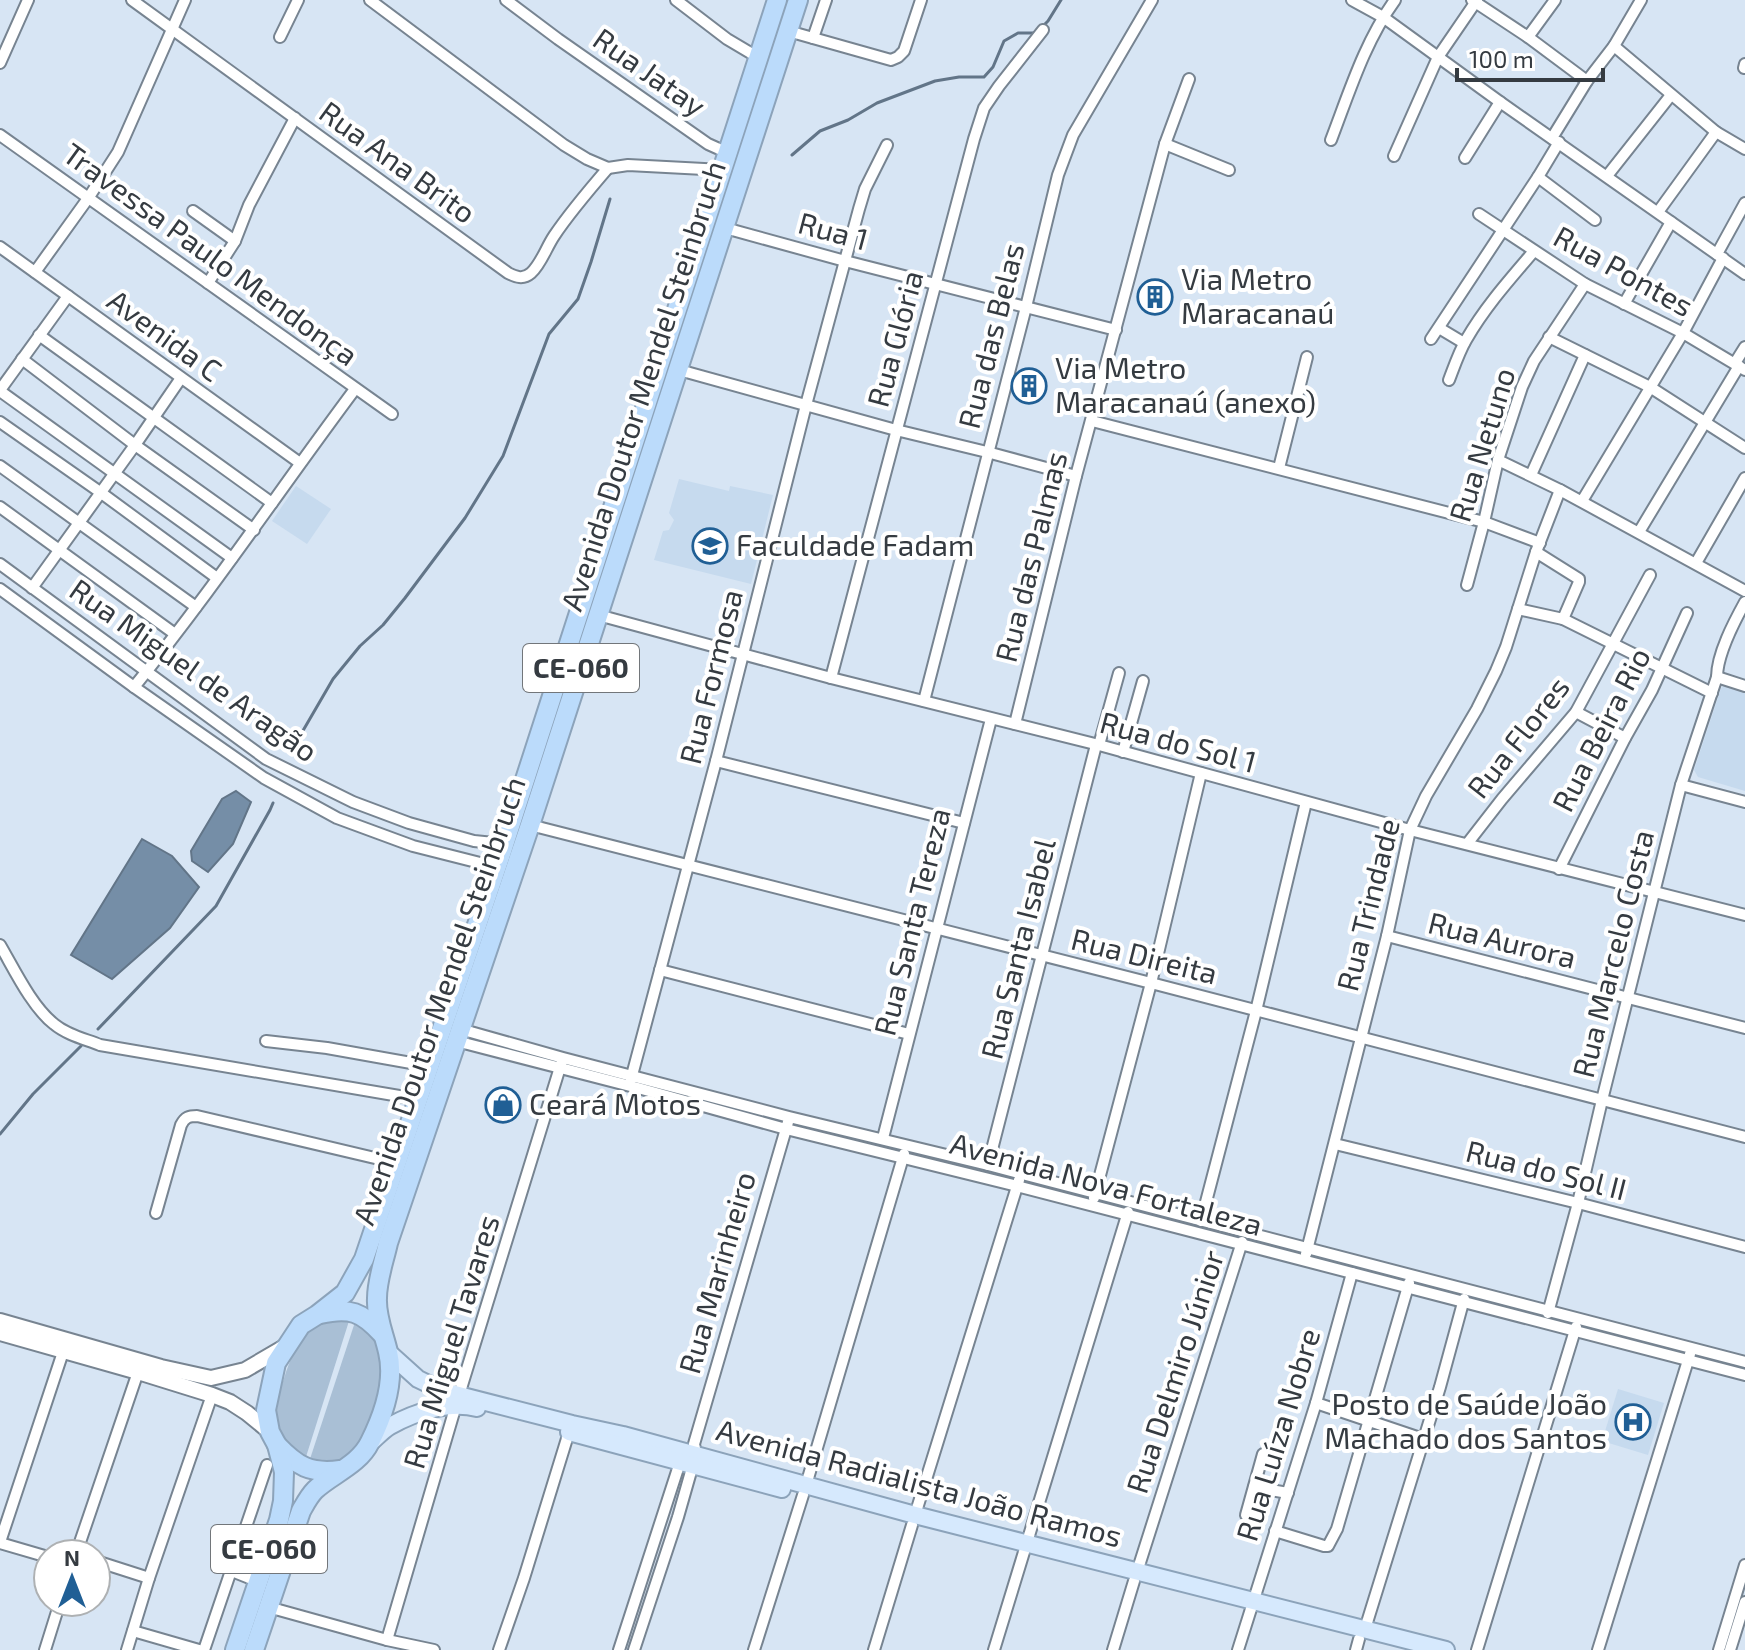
<svg xmlns="http://www.w3.org/2000/svg" width="1745" height="1650" viewBox="0 0 1745 1650" font-family="'Exo 2',sans-serif">
<style>
.built{fill:#c6daee}
.green{fill:#a9bfd5}
.water{fill:#758ea7;stroke:#627588;stroke-width:2}
.lines{fill:none;stroke-linecap:round;stroke-linejoin:round}
.stream{stroke:#627588;stroke-width:3}
.street-casing{stroke:#778491;stroke-width:14}
.secondary-casing{stroke:#778491;stroke-width:18}
.primary-casing{stroke:#8ca3ba;stroke-width:20}
.highway-casing{stroke:#8ca3ba;stroke-width:22}
.street{stroke:#fff;stroke-width:10}
.secondary{stroke:#fff;stroke-width:14}
.primary{stroke:#d6e9fd;stroke-width:16}
.highway{stroke:#bbdbfb;stroke-width:18}
.labels{text-anchor:middle;stroke-width:8;stroke-linejoin:round;paint-order:stroke}
.shield{fill:#fff;stroke:#72767a;stroke-width:2}
.shield-label{font-size:28px;font-weight:bold;fill:#353b41}
.street-label{font-size:30px;fill:#353b41;stroke:#fff}
.poi-label{font-size:30px;fill:#353b41;stroke:#fff;text-anchor:start}
</style>
<rect width="100%" height="100%" fill="#d7e5f4"/>
<g class="built">
<path d="M679,479l50,12 1,-5 43,9 -22,89 -97,-24 9,-29 6,-1 5,-10 -5,-7z"/>
<path d="M296,486l35,23 -24,35 -35,-23z"/>
<path d="M1727,684l18,6v101l-47,-14 -4,-7 27,-82z"/>
<path d="M1618,1389l46,14 -16,52 -46,-14z"/>
</g>
<g class="green">
<path d="M339,1319l10,2 -44,139c-7,-4 -13,-10 -18,-17 -17,-23 -9,-46 -1,-71 6,-16 11,-31 25,-43 8,-7 18,-8 28,-10z"/>
<path d="M355,1322l16,12 6,10 7,32 -17,52 -4,12 -15,16 -12,7 -27,-1z"/>
</g>
<g class="water">
<path d="M236,791l15,11 -18,42 -25,28 -16,-11 -1,-10 31,-52z"/>
<path d="M142,839l30,17 27,31 -29,41 -58,51 -41,-24z"/>
</g>
<g class="lines">
<g class="stream">
<path d="M1042,27l6,-6 13,-21"/>
<path d="M792,155l28,-24 28,-11 29,-17 58,-22 24,-4h25l9,-10 11,-26 14,-8h16l2,-2"/>
<path d="M290,753l43,-74 27,-33 23,-21 22,-27 60,-80 38,-62 46,-122 29,-35 13,-37 19,-63"/>
<path d="M98,1029l118,-123 54,-96 3,-7"/>
<path d="M0,1134l33,-40 48,-48"/>
</g>
<defs>
<g id="street">
<path d="M132,0l376,273c8,4 15,7 23,0 10,-9 15,-25 23,-37 16,-24 35,-46 54,-68"/>
<path d="M370,0l194,145 23,14 21,9 20,-3 95,5"/>
<path d="M506,0l52,39 150,105 20,9"/>
<path d="M676,0l51,39 32,19"/>
<path d="M1352,0l31,17 117,85 245,172"/>
<path d="M1472,0l56,37 59,44"/>
<path d="M788,31l103,29 7,-3 6,-6 17,-51"/>
<path d="M280,37l18,-37"/>
<path d="M1528,37l27,-37"/>
<path d="M813,38l13,-38"/>
<path d="M1614,46l102,86 29,17"/>
<path d="M0,63l28,-63"/>
<path d="M1744,68l1,-4"/>
<path d="M0,135l392,279"/>
<path d="M1552,138l35,-57 27,-35 27,-46"/>
<path d="M1331,140c18,-47 34,-99 64,-140"/>
<path d="M1165,144l64,26"/>
<path d="M1394,156l44,-99 39,-57"/>
<path d="M1465,158l35,-56"/>
<path d="M1607,176l64,-81"/>
<path d="M1538,177l57,43"/>
<path d="M193,211l42,30"/>
<path d="M1658,212l58,-80"/>
<path d="M1479,214l106,70 98,49 62,37"/>
<path d="M725,228l120,33 271,69"/>
<path d="M0,247l300,216"/>
<path d="M1717,254l28,-51"/>
<path d="M35,272l54,-75 29,-45 67,-152"/>
<path d="M208,283l27,-42 14,-36 46,-87"/>
<path d="M1624,304l47,-82"/>
<path d="M1439,328l25,15"/>
<path d="M39,335l233,168"/>
<path d="M1549,337l101,50 95,61"/>
<path d="M1431,339l107,-162 21,-35"/>
<path d="M22,359l113,86 119,85"/>
<path d="M1735,363l10,-16"/>
<path d="M679,370l217,60 91,22 89,24"/>
<path d="M1449,380c5,-13 10,-28 17,-40 19,-33 44,-61 68,-89"/>
<path d="M0,390l68,-94"/>
<path d="M0,391l232,167"/>
<path d="M1092,421l392,101 56,21"/>
<path d="M0,422l100,70 117,86"/>
<path d="M1498,460l62,30 185,101"/>
<path d="M0,466l196,141"/>
<path d="M1279,468l28,-111"/>
<path d="M1531,475l54,-120"/>
<path d="M1582,501l101,-168 40,-75"/>
<path d="M0,507l175,127"/>
<path d="M1639,532l100,-166"/>
<path d="M1536,552l43,27v3l-16,37"/>
<path d="M1696,563l49,-85"/>
<path d="M0,564l266,195 87,43 56,21 65,18 30,3"/>
<path d="M1467,585l17,-63 14,-62 24,-73 12,-26 51,-77"/>
<path d="M32,588l103,-143 46,-67"/>
<path d="M0,589l134,98 130,91 73,40 76,28 83,21"/>
<path d="M1518,609l45,10 149,74"/>
<path d="M598,615l233,63 268,67 311,85 335,85"/>
<path d="M1717,677l28,9"/>
<path d="M831,678l143,-539 10,-31 15,-22 44,-56"/>
<path d="M134,687c78,-96 147,-199 221,-298"/>
<path d="M924,701l102,-394 32,-132 15,-40 79,-135"/>
<path d="M1576,712l49,26"/>
<path d="M1015,724l61,-248 89,-332 24,-65"/>
<path d="M1099,745l20,-72"/>
<path d="M1123,752l20,-71"/>
<path d="M716,761l248,62"/>
<path d="M1681,785l64,17"/>
<path d="M530,825l621,158 594,154"/>
<path d="M1467,844l35,-45 74,-87 74,-137"/>
<path d="M1559,869l66,-131 27,-48 35,-77"/>
<path d="M1387,936l358,92"/>
<path d="M0,945c14,24 32,62 54,79 13,11 31,15 46,21l317,54"/>
<path d="M660,970l249,64"/>
<path d="M460,1029l103,29 226,59 199,48 757,197"/>
<path d="M266,1041l61,7 101,18"/>
<path d="M456,1041l182,47 148,41 231,57 728,189"/>
<path d="M631,1079l85,-318 90,-356 53,-196 6,-20 22,-44"/>
<path d="M883,1138l108,-419"/>
<path d="M1335,1144l243,59 167,44"/>
<path d="M988,1165l108,-420"/>
<path d="M1094,1198l57,-215 50,-210"/>
<path d="M156,1213l25,-88c4,-8 8,-9 16,-9l199,47"/>
<path d="M1201,1221l55,-210 50,-209"/>
<path d="M1306,1254l81,-318 23,-106 16,-34 51,-87 19,-38 10,-24 30,-95 24,-62"/>
<path d="M1548,1313l30,-110 24,-103 79,-315 36,-108c0,-23 17,-55 28,-75"/>
<path d="M1316,1403l107,36"/>
<path d="M806,1485l98,-331"/>
<path d="M1254,1487l34,6"/>
<path d="M915,1515l104,-335"/>
<path d="M1246,1515l17,-61"/>
<path d="M1275,1531l49,15h4l9,-17 72,-246"/>
<path d="M0,1542l65,-196"/>
<path d="M0,1543l48,14"/>
<path d="M76,1554l62,-182"/>
<path d="M96,1561l53,17"/>
<path d="M232,1571l25,10"/>
<path d="M1137,1572l105,-330"/>
<path d="M268,1607l119,33 47,10"/>
<path d="M1365,1629l75,-242 24,-88"/>
<path d="M133,1631l66,19"/>
<path d="M387,1640l72,-245 102,-331"/>
<path d="M45,1650l15,-48"/>
<path d="M127,1650l22,-72 63,-183"/>
<path d="M204,1650l63,-185"/>
<path d="M499,1650l25,-72 45,-146"/>
<path d="M619,1650l63,-194"/>
<path d="M634,1650l44,-133 18,-63 -2,-10 94,-322"/>
<path d="M754,1650l49,-155"/>
<path d="M874,1650l38,-125"/>
<path d="M994,1650l134,-438"/>
<path d="M1113,1650l21,-69"/>
<path d="M1238,1650l78,-247 36,-130"/>
<path d="M1356,1650l3,-11"/>
<path d="M1477,1650l99,-323"/>
<path d="M1598,1650l92,-296"/>
<path d="M1719,1650l26,-85"/>
<path d="M1730,1650l15,-48"/>
</g>
<g id="secondary">
<path d="M0,1321l161,46 50,11 34,-8 41,-24"/>
<path d="M0,1333l138,39 74,23 18,7 17,11 23,19"/>
</g>
<g id="primary">
<path d="M388,1352l30,27 25,12 129,33 51,11 292,80 531,135"/>
<path d="M569,1432l213,57"/>
<path d="M370,1443c7,-6 13,-13 20,-17 25,-14 59,-25 87,-18"/>
</g>
<g id="highway">
<path d="M320,1314c30,-7 42,-2 62,20"/>
<path d="M277,1445c20,21 33,29 63,25"/>
<path d="M235,1650l44,-130 4,-19 1,-29 -7,-27 -7,-13 -4,-22 10,-47 25,-38 16,-10 28,-22 19,-34 137,-405 276,-854"/>
<path d="M254,1650l47,-139c4,-7 8,-15 14,-21 17,-16 44,-25 55,-48 13,-26 25,-61 18,-90 -4,-18 -12,-35 -11,-54 0,-18 7,-37 11,-55l142,-418 268,-825"/>
</g>
</defs>
<use href="#street" class="street-casing"/>
<use href="#secondary" class="secondary-casing"/>
<use href="#primary" class="primary-casing"/>
<use href="#highway" class="highway-casing"/>
<use href="#street" class="street"/>
<use href="#secondary" class="secondary"/>
<use href="#primary" class="primary"/>
<use href="#highway" class="highway"/>
</g>
<defs>
<symbol id="building-ring" viewBox="-11 -11 22 22"><circle r="9.5" fill="#fff" stroke="#205f95" stroke-width="1.5"/><path d="M-4-6H4V6H1V3H-1V6H-4ZM-2.5-4.3h1.7v1.8h-1.7ZM.8-4.3h1.7v1.8H.8ZM-2.5-1h1.7V.8h-1.7ZM.8-1h1.7V.8H.8Z" fill="#205f95"/></symbol>
<symbol id="university-ring" viewBox="-11 -11 22 22"><circle r="9.5" fill="#fff" stroke="#205f95" stroke-width="1.5"/><path d="M0-5L7-2L0 1L-7-2ZM-4 1L0 2.5L4 1V4Q0 6-4 4Z" fill="#205f95"/></symbol>
<symbol id="shop-ring" viewBox="-11 -11 22 22"><circle r="9.5" fill="#fff" stroke="#205f95" stroke-width="1.5"/><path d="M-5-2.5h2.3a2.7 3.5 0 0 1 5.4 0H5L5.5 6h-11ZM-1.5-2.5h3a1.5 2.3 0 0 0-3 0Z" fill="#205f95"/></symbol>
<symbol id="hospital-ring" viewBox="-11 -11 22 22"><circle r="9.5" fill="#fff" stroke="#205f95" stroke-width="1.5"/><path d="M-5-5h3v3.5h4V-5h3V5h-3V1.5h-4V5h-3Z" fill="#205f95"/></symbol>
</defs>
<g fill-rule="evenodd">
<use href="#building-ring" x="1135" y="277" width="40" height="40"/>
<use href="#building-ring" x="1009" y="366" width="40" height="40"/>
<use href="#university-ring" x="690" y="526" width="40" height="40"/>
<use href="#shop-ring" x="483" y="1085" width="40" height="40"/>
<use href="#hospital-ring" x="1613" y="1402" width="40" height="40"/>
</g>
<g class="labels">
<g class="shield">
<rect x="523" y="644" width="116" height="48" rx="6"/>
<rect x="211" y="1525" width="116" height="48" rx="6"/>
</g>
<g class="shield-label">
<text x="581" y="678">CE-060</text>
<text x="269" y="1559">CE-060</text>
</g>
<g class="street-label">
<text transform="translate(649 73) rotate(35)" y="10">Rua Jatay</text>
<text transform="translate(397 163) rotate(36)" y="10">Rua Ana Brito</text>
<text transform="translate(833 232) rotate(15)" y="10">Rua 1</text>
<text transform="translate(210 255) rotate(36)" y="10">Travessa Paulo Mendonça</text>
<text transform="translate(1623 272) rotate(29)" y="10">Rua Pontes</text>
<text transform="translate(164 336) rotate(36)" y="10">Avenida C</text>
<text transform="translate(992 336) rotate(-76)" y="10">Rua das Belas</text>
<text transform="translate(896 339) rotate(-75)" y="10">Rua Glória</text>
<text transform="translate(644 386) rotate(-72)" y="10">Avenida Doutor Mendel Steinbruch</text>
<text transform="translate(1483 445) rotate(-73)" y="10">Rua Netuno</text>
<text transform="translate(1032 557) rotate(-76)" y="10">Rua das Palmas</text>
<text transform="translate(193 671) rotate(35)" y="10">Rua Miguel de Aragão</text>
<text transform="translate(712 677) rotate(-76)" y="10">Rua Formosa</text>
<text transform="translate(1602 730) rotate(-63)" y="10">Rua Beira Rio</text>
<text transform="translate(1519 738) rotate(-52)" y="10">Rua Flores</text>
<text transform="translate(1178 743) rotate(15)" y="10">Rua do Sol 1</text>
<text transform="translate(1369 905) rotate(-76)" y="10">Rua Trindade</text>
<text transform="translate(913 922) rotate(-76)" y="10">Rua Santa Tereza</text>
<text transform="translate(1502 941) rotate(14)" y="10">Rua Aurora</text>
<text transform="translate(1019 949) rotate(-76)" y="10">Rua Santa Isabel</text>
<text transform="translate(1614 954) rotate(-76)" y="10">Rua Marcelo Costa</text>
<text transform="translate(1144 957) rotate(14)" y="10">Rua Direita</text>
<text transform="translate(440 1001) rotate(-71)" y="10">Avenida Doutor Mendel Steinbruch</text>
<text transform="translate(1546 1171) rotate(14)" y="10">Rua do Sol II</text>
<text transform="translate(1106 1185) rotate(15)" y="10">Avenida Nova Fortaleza</text>
<text transform="translate(718 1273) rotate(-74)" y="10">Rua Marinheiro</text>
<text transform="translate(452 1342) rotate(-73)" y="10">Rua Miguel Tavares</text>
<text transform="translate(1176 1372) rotate(-72)" y="10">Rua Delmiro Júnior</text>
<text transform="translate(1279 1435) rotate(-73)" y="10">Rua Luíza Nobre</text>
<text transform="translate(919 1484) rotate(15)" y="10">Avenida Radialista João Ramos</text>
</g>
<g class="poi-label">
<text x="1181" y="290">Via Metro<tspan x="1181" dy="34">Maracanaú</tspan></text>
<text x="1055" y="379">Via Metro<tspan x="1055" dy="34">Maracanaú (anexo)</tspan></text>
<text x="736" y="556">Faculdade Fadam</text>
<text x="529" y="1115">Ceará Motos</text>
<text x="1607" y="1415" text-anchor="end">Posto de Saúde João<tspan x="1607" dy="34">Machado dos Santos</tspan></text>
</g>
</g>
<g transform="translate(72 1578)"><circle r="38" fill="#ffffff" stroke="#aeb1b3" stroke-width="2"/>
<path d="M0-6L14 30L0 20L-14 30Z" fill="#205f95"/>
<text y="-12" font-size="22" font-weight="bold" text-anchor="middle" fill="#353b41">N</text>
</g>
<path d="M1457 68v12h146v-12" fill="none" stroke="#353b41" stroke-width="4"/>
<text x="1469" y="68" font-size="24" fill="#353b41" stroke="#ffffff" stroke-width="6" paint-order="stroke">100 m</text>
</svg>
